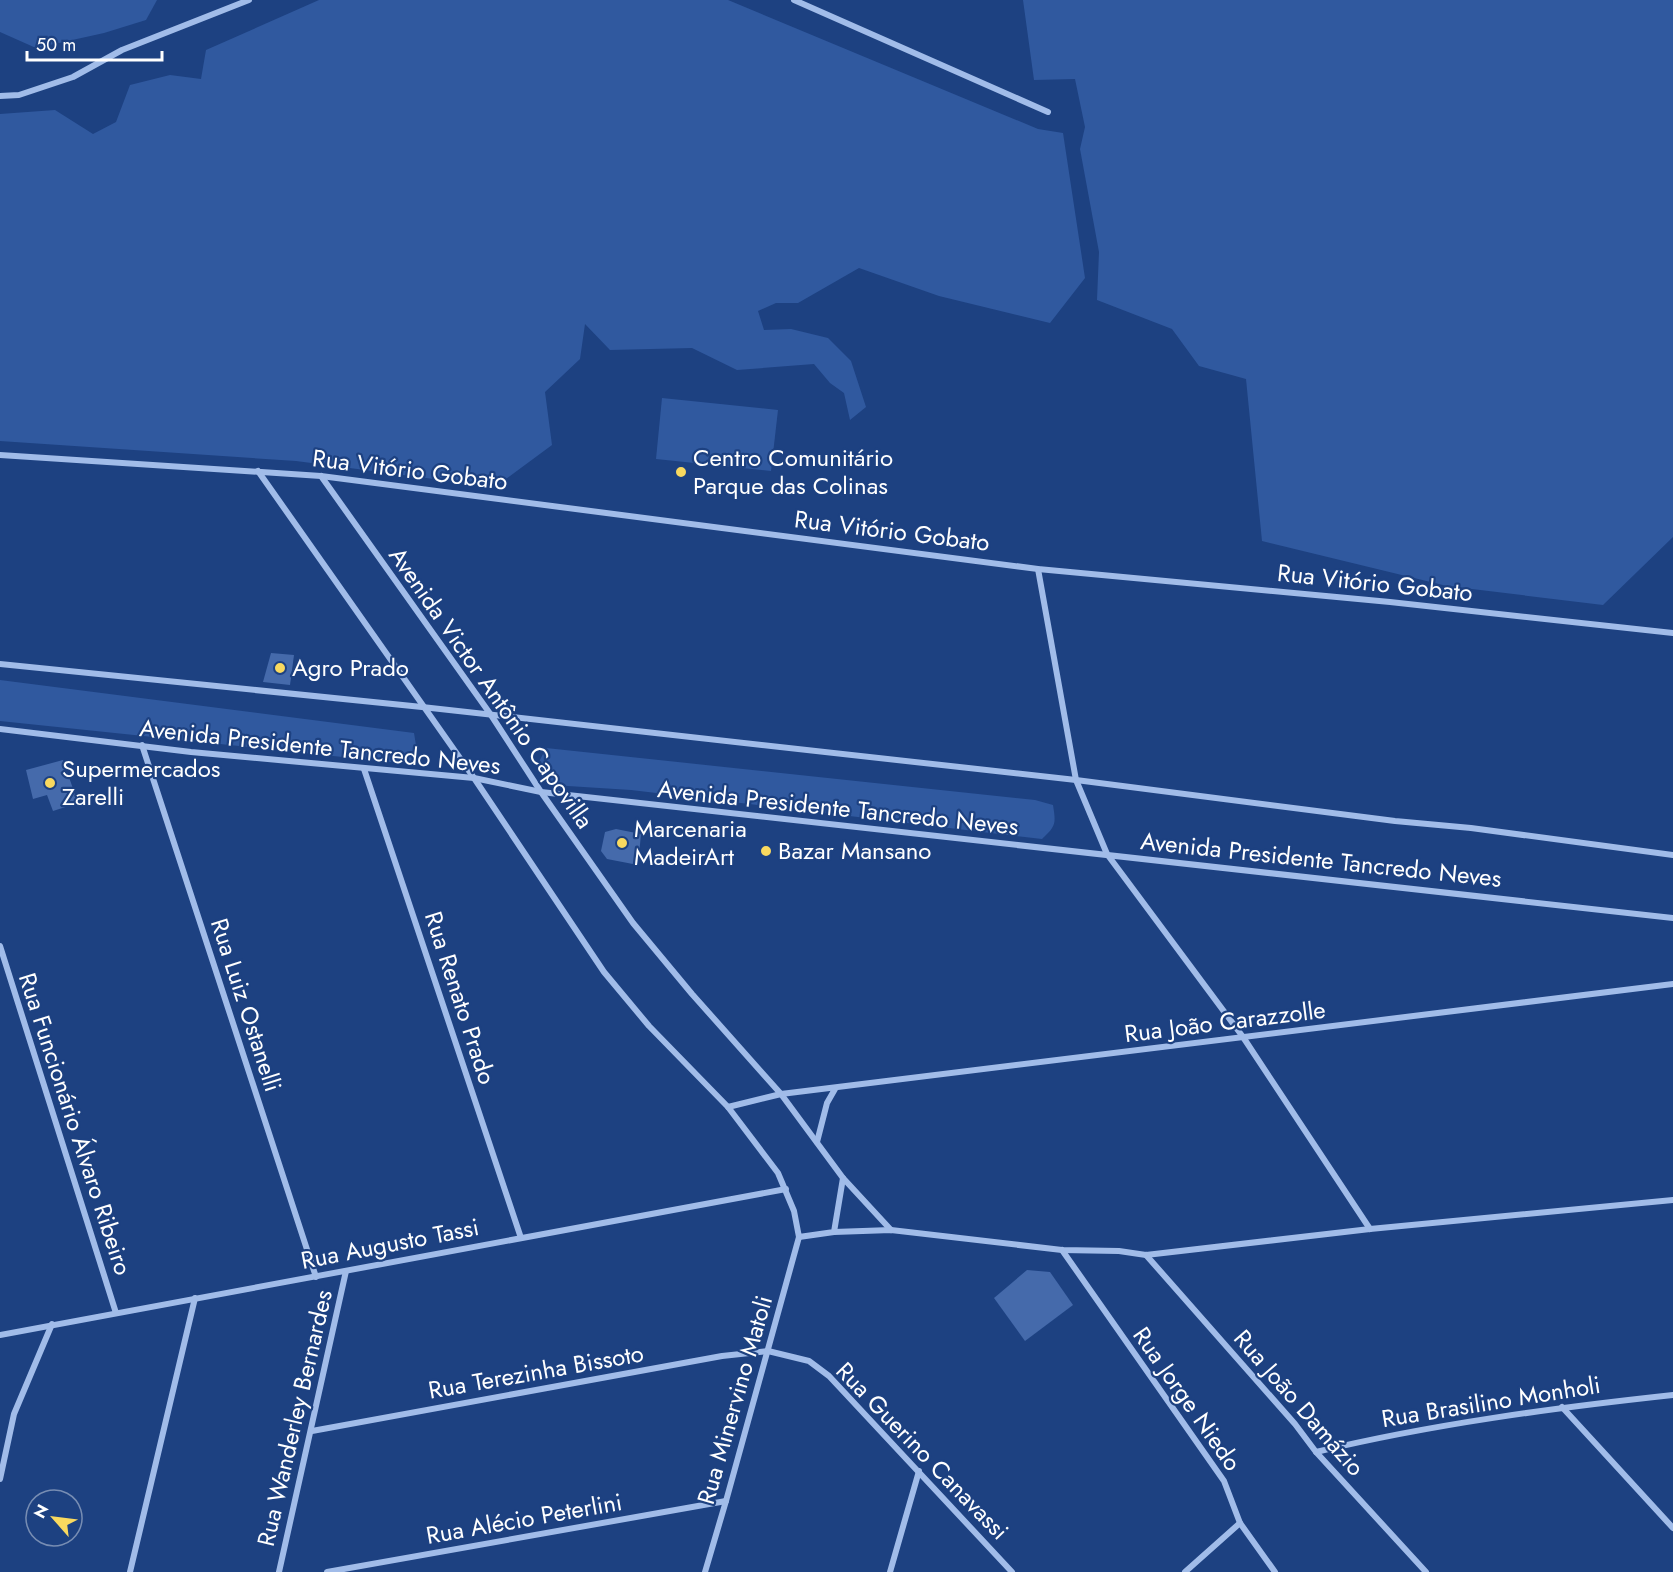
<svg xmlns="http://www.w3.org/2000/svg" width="1673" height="1572" viewBox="0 0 1673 1572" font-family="Jost,sans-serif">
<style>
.green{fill:#30599f}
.building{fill:#456aab}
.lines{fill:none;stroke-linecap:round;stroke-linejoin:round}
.minor{stroke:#a1bce9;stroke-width:6}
.poi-dot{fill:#f9d95f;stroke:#1d4181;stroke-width:2}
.labels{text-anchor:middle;stroke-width:4.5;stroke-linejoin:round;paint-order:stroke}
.poi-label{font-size:24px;fill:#fff;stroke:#1d4181;text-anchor:start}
.street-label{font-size:24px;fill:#fff;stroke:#1d4181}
</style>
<rect width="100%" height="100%" fill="#1d4181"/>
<g class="green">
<path d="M0,0h157l-11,20 -42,13 -68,15 -36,-16z"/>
<path d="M319,0h409l310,129 25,4 22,145 -35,45 -111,-27 -80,-28 -61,35h-22l-18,8 6,19 27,-1 37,9 23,23 15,46 -16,13 -6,-27 -14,-10 -16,-19 -77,6 -45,-22 -82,2 -25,-26 -5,35 -35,33 7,53 -57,42 -199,-26 -296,-20v-327l55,-4 38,24 23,-12 14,-37 40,-10 31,4 5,-29z"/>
<path d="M1023,0h650v537l-70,68 -156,-19 -185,-45 -16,-162 -47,-13 -27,-37 -75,-29 2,-48 -19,-103 5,-22 -10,-48 -41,1z"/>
<path d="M662,398l116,12 -7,61 -115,-12z"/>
<path d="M0,680l414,53 3,19 -7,12 -410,-43z"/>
<path d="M546,748l489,52 18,5c3,19 3,21 -11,34l-411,-49 -79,-5 -7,-6 -8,-13z"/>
</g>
<g class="building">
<path d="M271,653l23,2 -4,30 -27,-3z"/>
<path d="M63,760l15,43 -25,8 -6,-16 -14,4 -7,-29z"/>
<path d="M616,829l25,5 -3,31 -31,-6 -6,-8 4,-19z"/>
<path d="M1027,1270l23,2 23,33 -48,36 -31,-43z"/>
</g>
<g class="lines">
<g class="minor">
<path d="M794,0l254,112"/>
<path d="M0,96l19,-1 54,-18 49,-27 127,-50"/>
<path d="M0,455l321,21 717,93 352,33 283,31"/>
<path d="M258,471l216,307 130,194 45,54 79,81 50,66 16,38 5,26 35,-5 9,-54"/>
<path d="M321,476l170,239 50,77 92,131 59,71 89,100 62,84 48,52"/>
<path d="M1038,569l38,211 31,74 136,183 127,192"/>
<path d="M0,664l422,43 654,73 319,41 76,7 202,27"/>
<path d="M0,729l191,23 283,26 67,14 1132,126"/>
<path d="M142,745l174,532"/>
<path d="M364,769l157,469"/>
<path d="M0,946l116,367"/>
<path d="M728,1107l53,-13 892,-110"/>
<path d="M817,1142l10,-39 8,-14"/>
<path d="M834,1232l57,-2 171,20 57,1 27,4 224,-26 303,-29"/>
<path d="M1062,1250l162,231 16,42 35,49"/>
<path d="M1146,1255l149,169 21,28 110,120"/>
<path d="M0,1335l786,-146"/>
<path d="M1562,1407l111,121"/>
<path d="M312,1431l410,-75 46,-5 41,10 20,15 183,196"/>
<path d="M1316,1452c117,-28 237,-44 357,-57"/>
<path d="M0,1479l14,-65 38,-90"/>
<path d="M130,1572l65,-274"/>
<path d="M279,1572l67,-301"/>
<path d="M327,1572l399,-71"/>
<path d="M705,1572l21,-71 73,-264"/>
<path d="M890,1572l29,-101"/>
<path d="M1185,1572l55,-49"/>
</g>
</g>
<g class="poi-dot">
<circle cx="681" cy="472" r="6"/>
<circle cx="280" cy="668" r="6"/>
<circle cx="50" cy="783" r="6"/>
<circle cx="622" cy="843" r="6"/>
<circle cx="766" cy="851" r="6"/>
</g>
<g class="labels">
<g class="poi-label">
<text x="693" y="466">Centro Comunitário<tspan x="693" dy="28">Parque das Colinas</tspan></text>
<text x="292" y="676">Agro Prado</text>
<text x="62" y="777">Supermercados<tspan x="62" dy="28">Zarelli</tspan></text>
<text x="634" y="837">Marcenaria<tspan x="634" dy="28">MadeirArt</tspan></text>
<text x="778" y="859">Bazar Mansano</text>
</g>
<g class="street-label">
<text transform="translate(410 470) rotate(7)" y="8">Rua Vitório Gobato</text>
<text transform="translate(892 531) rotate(7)" y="8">Rua Vitório Gobato</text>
<text transform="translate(1375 583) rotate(6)" y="8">Rua Vitório Gobato</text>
<text transform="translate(491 688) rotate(55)" y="8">Avenida Victor Antônio Capovilla</text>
<text transform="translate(320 747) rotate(6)" y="8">Avenida Presidente Tancredo Neves</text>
<text transform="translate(838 808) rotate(6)" y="8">Avenida Presidente Tancredo Neves</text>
<text transform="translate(1321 860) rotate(6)" y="8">Avenida Presidente Tancredo Neves</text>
<text transform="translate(460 998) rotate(72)" y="8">Rua Renato Prado</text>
<text transform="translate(246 1005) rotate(72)" y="8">Rua Luiz Ostanelli</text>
<text transform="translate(1225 1022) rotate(-7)" y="8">Rua João Carazzolle</text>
<text transform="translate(75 1124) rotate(72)" y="8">Rua Funcionário Álvaro Ribeiro</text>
<text transform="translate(390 1244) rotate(-11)" y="8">Rua Augusto Tassi</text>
<text transform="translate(536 1372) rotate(-10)" y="8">Rua Terezinha Bissoto</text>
<text transform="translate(1187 1399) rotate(55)" y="8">Rua Jorge Niedo</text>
<text transform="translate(735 1400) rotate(-74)" y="8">Rua Minervino Matoli</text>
<text transform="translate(1491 1402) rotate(-9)" y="8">Rua Brasilino Monholi</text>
<text transform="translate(1299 1403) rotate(49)" y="8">Rua João Damázio</text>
<text transform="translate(295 1418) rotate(-77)" y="8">Rua Wanderley Bernardes</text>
<text transform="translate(922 1451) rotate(46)" y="8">Rua Guerino Canavassi</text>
<text transform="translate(524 1519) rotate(-10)" y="8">Rua Alécio Peterlini</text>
</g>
</g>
<g transform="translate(54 1518) rotate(298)"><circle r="28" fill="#1d4181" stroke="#778db3" stroke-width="1.5"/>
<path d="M0-4.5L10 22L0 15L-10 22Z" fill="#f9d95f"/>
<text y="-9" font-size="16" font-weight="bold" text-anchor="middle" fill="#ffffff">N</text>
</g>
<path d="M27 51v9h135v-9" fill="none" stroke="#ffffff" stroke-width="3"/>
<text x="36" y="51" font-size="18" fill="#ffffff" stroke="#1d4181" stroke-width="4.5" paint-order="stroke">50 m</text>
</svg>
